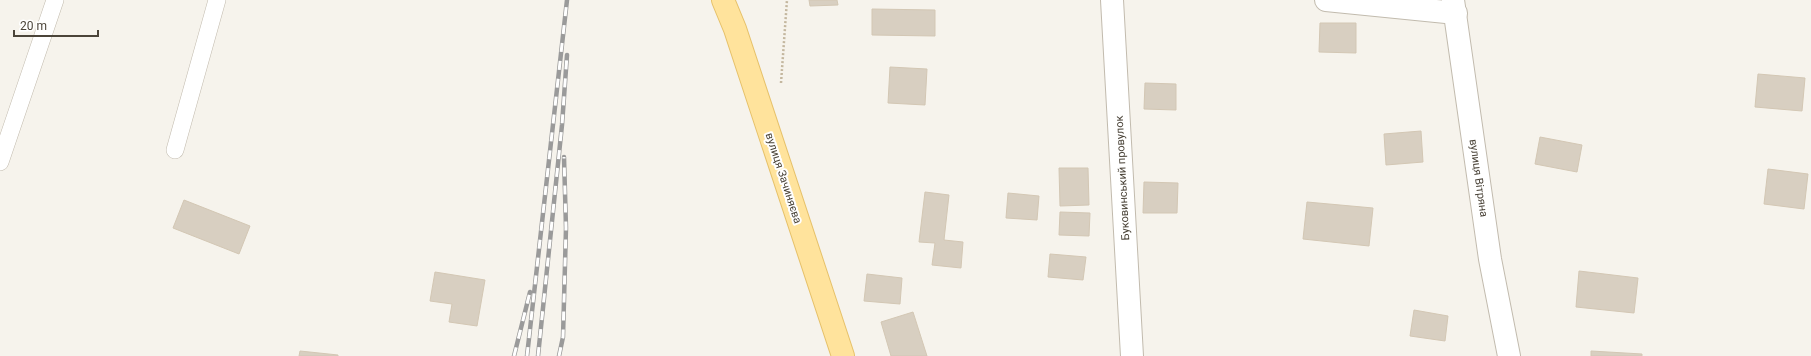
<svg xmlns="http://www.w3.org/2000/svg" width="1811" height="356" viewBox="0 0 1811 356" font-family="Roboto,sans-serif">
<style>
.building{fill:#d8cfc1;stroke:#d3c7b4}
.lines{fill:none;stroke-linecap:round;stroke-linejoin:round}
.lane-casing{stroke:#c2bbae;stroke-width:18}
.street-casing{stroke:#c2bbae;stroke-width:24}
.primary-casing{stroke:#e6c16a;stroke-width:24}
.path{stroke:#c4b79f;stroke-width:2.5;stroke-dasharray:2 2;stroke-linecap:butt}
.lane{stroke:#fff;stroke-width:17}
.street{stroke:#fff;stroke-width:22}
.primary{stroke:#ffe39c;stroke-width:22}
.rail-casing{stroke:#9a9a9a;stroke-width:4.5}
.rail{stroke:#fff;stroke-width:3;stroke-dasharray:9;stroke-linecap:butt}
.labels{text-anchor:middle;stroke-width:4;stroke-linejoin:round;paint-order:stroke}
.street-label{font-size:11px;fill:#4b4439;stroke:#fff}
</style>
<rect width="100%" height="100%" fill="#f6f3ec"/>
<g class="building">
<path d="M809,0h28l1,5 -28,1z"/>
<path d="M872,9l63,1v26l-63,-1z"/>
<path d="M1320,23h36v30l-37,-1z"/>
<path d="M890,67l37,2 -2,36 -37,-2z"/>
<path d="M1758,74l47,4 -3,33 -47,-4z"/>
<path d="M1145,83l31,1v26l-32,-1z"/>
<path d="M1421,131l2,31 -37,3 -2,-31z"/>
<path d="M1540,137l42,8 -5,27 -42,-8z"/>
<path d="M1059,168h29l1,37 -29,1z"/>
<path d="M1768,169l40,5 -4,35 -40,-5z"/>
<path d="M1144,182l34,1 -1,30h-34z"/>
<path d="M925,192l24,3 -5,45 19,2 -2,26 -29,-3 3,-22 -16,-1z"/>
<path d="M1008,193l31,3 -2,24 -31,-2z"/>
<path d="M184,200l66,26 -11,28 -66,-26z"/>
<path d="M1307,202l66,6 -4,38 -66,-7z"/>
<path d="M1060,212l30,1 -1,23 -30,-1z"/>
<path d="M1050,254l36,3 -3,23 -35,-3z"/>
<path d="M1579,271l59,7 -4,35 -58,-6z"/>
<path d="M435,272l50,8 -8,46 -28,-4 3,-18 -22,-3z"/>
<path d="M867,274l35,4 -2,26 -36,-3z"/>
<path d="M1414,310l34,6 -3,25 -35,-5z"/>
<path d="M913,312l14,44h-36l-10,-34z"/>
<path d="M300,351l38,4v1h-39z"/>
<path d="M1591,351l51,3v2h-51z"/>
</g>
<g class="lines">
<defs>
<g id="lane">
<path d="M175,150l42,-150"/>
<path d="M0,162l55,-162"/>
</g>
<g id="street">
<path d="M1112,0l20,356"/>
<path d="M1326,0l130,13"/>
<path d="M1453,0l37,259 19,97"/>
</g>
<path id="primary" d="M723,0l12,29 108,327"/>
</defs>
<use href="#lane" class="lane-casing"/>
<use href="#street" class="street-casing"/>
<use href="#primary" class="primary-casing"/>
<path class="path" d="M781,83l6,-83"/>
<use href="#lane" class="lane"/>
<use href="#street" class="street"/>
<use href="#primary" class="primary"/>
<defs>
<g id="rail">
<path d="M514,356l16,-64"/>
<path d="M527,356l40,-356"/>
<path d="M538,356l24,-231 5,-70"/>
<path d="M559,356l4,-19 3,-109 -2,-71"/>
</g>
</defs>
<use href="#rail" class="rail-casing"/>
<use href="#rail" class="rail"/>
</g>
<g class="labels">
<g class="street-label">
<text transform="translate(784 178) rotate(72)" y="4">вулиця Зачиняєва</text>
<text transform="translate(1122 178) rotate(-93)" y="4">Буковинський провулок</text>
<text transform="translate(1479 178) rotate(82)" y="4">вулиця Вітряна</text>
</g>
</g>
<path d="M14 30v6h84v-6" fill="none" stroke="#4b4439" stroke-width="2"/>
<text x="20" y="30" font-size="12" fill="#4b4439" stroke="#ffffff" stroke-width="3" paint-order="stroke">20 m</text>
</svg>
